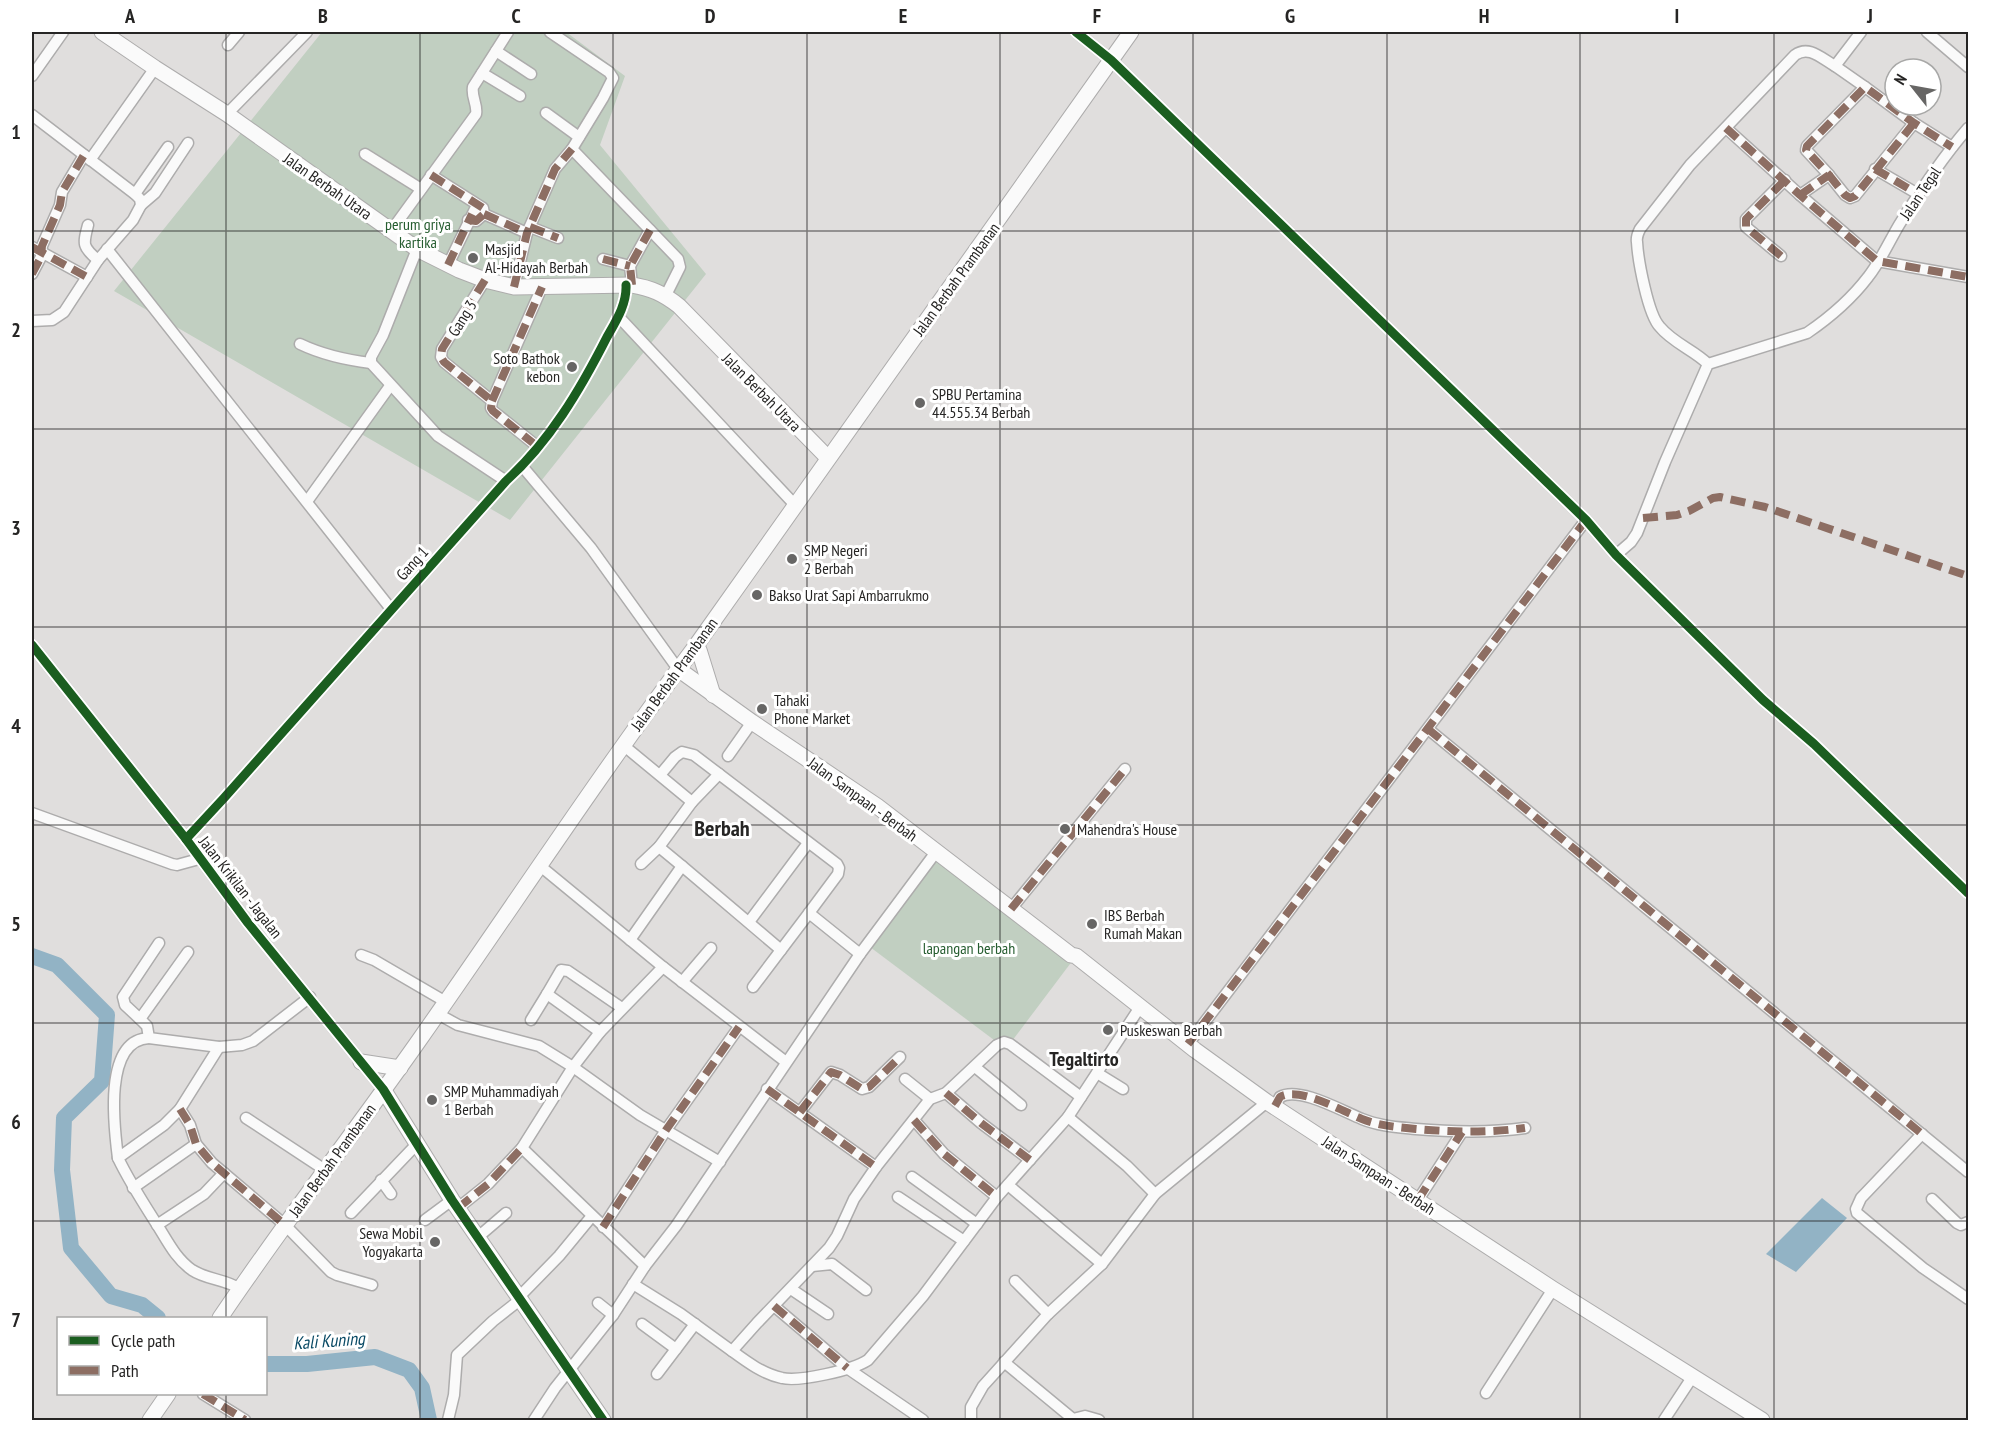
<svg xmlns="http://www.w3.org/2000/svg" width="2000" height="1452" viewBox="0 0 2000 1452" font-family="'PT Sans Narrow',sans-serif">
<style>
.green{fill:#c1cfc1}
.water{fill:#92b3c5}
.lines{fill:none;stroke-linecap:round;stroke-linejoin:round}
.river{stroke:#92b3c5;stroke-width:16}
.street-casing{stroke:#adacac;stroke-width:13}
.secondary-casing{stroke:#adacac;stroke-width:17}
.street{stroke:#fafafa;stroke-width:10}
.secondary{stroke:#fafafa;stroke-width:15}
.quiet{stroke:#8d6e63;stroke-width:8;stroke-dasharray:15 8;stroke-linecap:butt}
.cycleway-casing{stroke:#fff;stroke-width:13}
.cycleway{stroke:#1b5e20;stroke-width:9}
.grid{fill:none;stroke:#262524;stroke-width:1.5;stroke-opacity:0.55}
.poi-dot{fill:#676665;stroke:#fff;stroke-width:2}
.labels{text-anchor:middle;stroke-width:6;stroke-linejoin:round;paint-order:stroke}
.street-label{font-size:16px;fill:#262524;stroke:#fff}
.park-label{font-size:16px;fill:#265d30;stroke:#fff}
.poi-label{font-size:16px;fill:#262524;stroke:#fff;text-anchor:start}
.water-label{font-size:18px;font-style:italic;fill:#0a4a65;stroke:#fff}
.quarter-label{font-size:20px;font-weight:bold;fill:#262524;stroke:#fff}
.district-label{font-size:22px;font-weight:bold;fill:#262524;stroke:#fff}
.neatline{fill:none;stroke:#262524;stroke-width:2}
.grid-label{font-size:20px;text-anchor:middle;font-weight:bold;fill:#262524}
</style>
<rect width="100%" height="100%" fill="#e0dedd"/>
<g class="green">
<path d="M322,32h244l59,44 -25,69 106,129 -196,246 -396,-229z"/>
<path d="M932,848l144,108 -70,93 -144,-108z"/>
</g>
<path class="water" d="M1822,1198l25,20 -51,54 -30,-18z"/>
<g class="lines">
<g class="river">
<path d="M32,956l25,9 50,50 -5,66 -38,37 -2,52 9,78 40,48 31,9 16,13"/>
<path d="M266,1364h41l68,-7 34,13 13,18 7,32"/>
</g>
<defs>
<g id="street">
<path d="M550,32l59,40 4,6 -10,20 -31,51 106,110 2,8 -14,28"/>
<path d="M1076,32l35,28 475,460 30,35 147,145 51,44 154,149"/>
<path d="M1927,32l41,35"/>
<path d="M228,45l11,-13"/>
<path d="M496,51l35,23"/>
<path d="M1835,66l30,21"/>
<path d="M482,73l38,23"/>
<path d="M32,76l31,-44"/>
<path d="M546,113l33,24"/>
<path d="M227,114l80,-82"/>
<path d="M32,115l103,79 5,5 1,6 -8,15 -35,40 -34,52 -12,8 -20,1"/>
<path d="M1726,128l74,67 77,66 91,16"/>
<path d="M365,154l56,35"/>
<path d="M90,160l65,-92"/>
<path d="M1875,169l43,25"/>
<path d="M431,175l52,33 1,6 -8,7 -8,-1"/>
<path d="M1829,175l16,20 5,3 5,-2 59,-73"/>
<path d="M135,194l33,-47"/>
<path d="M1800,195l29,-20 -23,-25 1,-4 58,-59 49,36 38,24"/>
<path d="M141,205l14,-12 33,-50"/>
<path d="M484,214l43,19"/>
<path d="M88,225c-5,19 -6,22 10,35"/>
<path d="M530,227l28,11"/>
<path d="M391,231l85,-117c2,-9 -5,-17 -3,-27l35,-55"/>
<path d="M32,247l55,30"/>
<path d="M107,249l284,360"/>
<path d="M417,249l-34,86 -12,22v6l67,73 68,45"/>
<path d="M1781,256l-35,-29v-8l39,-39"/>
<path d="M603,259l27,7"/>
<path d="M448,265l29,-60"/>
<path d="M32,274l9,-17 1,-11 18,-41 2,-13 22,-37"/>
<path d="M485,280l-43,69 -1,8 3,5 48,39 -1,7 2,3 45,36"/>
<path d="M632,285l-2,-19 20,-36"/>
<path d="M514,287l13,-54 28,-64 17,-20"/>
<path d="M618,316l177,189"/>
<path d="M300,344c23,11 46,16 71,19"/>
<path d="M1708,364c-14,-14 -35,-21 -48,-37 -12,-12 -22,-67 -23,-85 -1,-5 1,-9 3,-13l50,-64 105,-110c14,-10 26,3 40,11l26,-34"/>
<path d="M492,401l50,-114"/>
<path d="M522,466l69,82 87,121"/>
<path d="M308,500l82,-114"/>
<path d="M1616,555l15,-13 6,-9 28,-71 43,-98 99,-31c22,-15 45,-35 61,-56 12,-15 21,-35 31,-52 21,-34 43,-67 69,-97"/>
<path d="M32,645l154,194 62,84 135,166"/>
<path d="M1428,729l540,443"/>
<path d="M623,745l69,57 27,-28 118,90 2,4 -1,6 -29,39 51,41"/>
<path d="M728,756l24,-34"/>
<path d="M660,775l15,-18 7,-5 12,3 25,19"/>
<path d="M32,813l140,51 5,1 22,-6"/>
<path d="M186,839l38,-41 282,-317c44,-40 74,-91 101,-144 9,-16 20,-33 19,-52"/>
<path d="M659,847l23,19"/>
<path d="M641,864l18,-17 33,-45"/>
<path d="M539,865l124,102 123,95"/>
<path d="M1011,909l114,-140"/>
<path d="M749,922l59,-79"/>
<path d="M630,940l52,-74 99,84 28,-37"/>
<path d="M188,952l-48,67 7,7 2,12 70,9 -39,62 -16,16 -46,33c11,23 24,43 38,65 11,17 19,35 36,47 15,10 34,9 48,19"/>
<path d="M361,955l13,5 72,42"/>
<path d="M682,982l29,-34"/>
<path d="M753,987l28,-37"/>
<path d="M438,1014l20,11 81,21 34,21 67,48 80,47"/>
<path d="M140,1019l-15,-14 -2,-8 36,-54"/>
<path d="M531,1020l16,-26"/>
<path d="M600,1032l-53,-38 14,-24 7,1 54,37"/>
<path d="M1188,1044l398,-524"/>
<path d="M219,1047l23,-2 11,-4 57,-44"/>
<path d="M975,1067l46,38"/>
<path d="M1097,1073l26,16"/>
<path d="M905,1079l25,20"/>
<path d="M767,1089l109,78"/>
<path d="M946,1093l35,30 49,37"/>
<path d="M1275,1106l5,-9c19,-11 62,14 82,22 17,7 35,8 54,10 36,3 73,4 109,-1"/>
<path d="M180,1109l10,16 6,19 16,19 73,62 46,47 6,3 35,10"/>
<path d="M800,1112l31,-40 9,3 22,14 7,-2 31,-30"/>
<path d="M1068,1117l59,49 28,28"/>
<path d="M246,1118l79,52"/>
<path d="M914,1120l30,34 53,43"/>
<path d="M1922,1134l-61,64 -5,11 1,4 66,55 45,31"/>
<path d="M522,1148l123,118"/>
<path d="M118,1158c-4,-31 -15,-118 31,-120"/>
<path d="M912,1177l65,47"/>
<path d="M381,1180l10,14"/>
<path d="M1008,1185l94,79"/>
<path d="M133,1188l63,-44"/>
<path d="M898,1197l66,44"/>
<path d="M1932,1199l25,24 4,2 7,-3"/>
<path d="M1418,1200l44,-68"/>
<path d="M458,1208l30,-24 34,-36 51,-81 27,-35 63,-65"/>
<path d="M351,1213l65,-68"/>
<path d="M425,1220l27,-20"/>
<path d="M157,1225l47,-31 20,-21"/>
<path d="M603,1227l63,-97 73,-103"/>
<path d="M478,1237l28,-24"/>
<path d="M812,1266l20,-2 34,26"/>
<path d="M1015,1281l33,33"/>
<path d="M633,1284l48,30 51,37 25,-28 72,-75 8,-12 17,-37 22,-32 54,-68 16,-6 51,-48 7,-3 6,2 71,53"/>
<path d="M791,1289l37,25"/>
<path d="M519,1297l40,-41 33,-40"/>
<path d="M598,1303l15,12"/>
<path d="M774,1306l73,62 76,52"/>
<path d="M642,1324l34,25"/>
<path d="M732,1351c15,11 31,23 50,27 17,4 71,-8 86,-18l55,-64 74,-99 71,-80 72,-110"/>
<path d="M1004,1362l69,57 12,-3 14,4"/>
<path d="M657,1374l38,-50"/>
<path d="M1486,1393l67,-104"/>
<path d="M203,1394l42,26"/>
<path d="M448,1420l6,-25 3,-40 36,-34 28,-22"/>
<path d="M534,1420l21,-32 58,-73 32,-49 31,-40 184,-272 76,-102"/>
<path d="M971,1420v-13l12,-21 65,-72 54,-50 53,-70 112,-92"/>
<path d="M1664,1420l29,-44"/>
</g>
<g id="secondary">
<path d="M102,32l53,36 72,46 190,135 42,21 26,10 29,7 118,-2c19,3 32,9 47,21l149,152"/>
<path d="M695,647l4,3 14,45"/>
<path d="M678,669l74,53 125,84 194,149 5,1 119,94 72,52 286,187 209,131"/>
<path d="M361,1062l39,6"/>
<path d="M383,1089l69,111 151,220"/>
<path d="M220,1318c64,-95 134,-185 200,-279 92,-131 179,-264 275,-392l436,-615"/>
<path d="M150,1420l18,-26"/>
</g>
</defs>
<use href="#street" class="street-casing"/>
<use href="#secondary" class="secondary-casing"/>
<use href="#street" class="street"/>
<use href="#secondary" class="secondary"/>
<g class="quiet">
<path d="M1726,128l74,67 77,66 91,16"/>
<path d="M1875,169l43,25"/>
<path d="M431,175l52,33 1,6 -8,7 -8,-1"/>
<path d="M1829,175l16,20 5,3 5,-2 59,-73"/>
<path d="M1800,195l29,-20 -23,-25 1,-4 58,-59 49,36 38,24"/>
<path d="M484,214l43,19"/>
<path d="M530,227l28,11"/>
<path d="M32,247l55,30"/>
<path d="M1781,256l-35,-29v-8l39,-39"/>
<path d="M603,259l27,7"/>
<path d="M448,265l24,-51"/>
<path d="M32,274l9,-17 1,-11 18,-41 2,-13 22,-37"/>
<path d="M485,280l-43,69 -1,8 3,5 48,39 -1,7 2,3 45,36"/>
<path d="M632,285l-2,-19 20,-36"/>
<path d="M514,287l13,-54 28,-64 17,-20"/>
<path d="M492,401l50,-114"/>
<path d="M1643,518l34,-3 12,-4 24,-13 7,-1 45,10 203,69"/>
<path d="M1428,729l494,405"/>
<path d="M1011,909l114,-140"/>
<path d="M1188,1044l398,-524"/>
<path d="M767,1089l109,78"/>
<path d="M946,1093l35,30 49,37"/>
<path d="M1275,1106l5,-9c19,-11 62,14 82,22 17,7 35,8 54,10 36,3 73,4 109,-1"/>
<path d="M180,1109l10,16 6,19 16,19 73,62"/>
<path d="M800,1112l31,-40 9,3 22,14 7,-2 31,-30"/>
<path d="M914,1120l30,34 53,43"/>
<path d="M1418,1200l44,-68"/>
<path d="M458,1208l30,-24 34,-36"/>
<path d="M603,1227l63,-97 73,-103"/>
<path d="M774,1306l73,62"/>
<path d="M203,1394l42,26"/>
</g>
<defs>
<g id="cycleway">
<path d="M1076,32l35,28 475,460 30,35 147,145 51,44 154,149"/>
<path d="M32,645l154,194 62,84 135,166 69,111 151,220"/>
<path d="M186,839l38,-41 282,-317c44,-40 74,-91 101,-144 9,-16 20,-33 19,-52"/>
</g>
</defs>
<use href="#cycleway" class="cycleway-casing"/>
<use href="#cycleway" class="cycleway"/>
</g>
<path class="grid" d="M226,32v1286M420,32v1388M613,32v1388M807,32v1388M1000,32v1388M1193,32v1388M1387,32v1388M1580,32v1388M1774,32v1388M32,231h1936M32,429h1936M32,627h1936M32,825h1936M32,1023h1936M32,1221h1936M226,1394v26"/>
<g class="poi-dot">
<circle cx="473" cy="258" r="6"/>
<circle cx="572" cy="367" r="6"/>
<circle cx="920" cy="403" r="6"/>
<circle cx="792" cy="559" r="6"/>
<circle cx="757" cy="595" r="6"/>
<circle cx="762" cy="709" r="6"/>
<circle cx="1065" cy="829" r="6"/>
<circle cx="1092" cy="924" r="6"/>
<circle cx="1108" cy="1030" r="6"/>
<circle cx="432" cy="1100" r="6"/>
<circle cx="435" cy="1242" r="6"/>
</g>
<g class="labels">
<g class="street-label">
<text transform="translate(328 186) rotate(35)" y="6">Jalan Berbah Utara</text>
<text transform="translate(1920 193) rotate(-56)" y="6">Jalan Tegal</text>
<text transform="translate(956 279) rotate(-54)" y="6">Jalan Berbah Prambanan</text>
<text transform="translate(462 318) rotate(-58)" y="6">Gang 3</text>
<text transform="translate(762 392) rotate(45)" y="6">Jalan Berbah Utara</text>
<text transform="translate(412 563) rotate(-48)" y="6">Gang 1</text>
<text transform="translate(674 674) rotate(-54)" y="6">Jalan Berbah Prambanan</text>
<text transform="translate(863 799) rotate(36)" y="6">Jalan Sampaan - Berbah</text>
<text transform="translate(241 887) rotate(52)" y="6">Jalan Krikilan - Jagalan</text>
<text transform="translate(332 1160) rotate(-54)" y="6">Jalan Berbah Prambanan</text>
<text transform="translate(1379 1175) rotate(33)" y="6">Jalan Sampaan - Berbah</text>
</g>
<g class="park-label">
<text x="418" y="230">perum griya<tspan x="418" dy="18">kartika</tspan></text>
<text x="969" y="954">lapangan berbah</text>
</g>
<g class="poi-label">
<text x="485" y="255">Masjid<tspan x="485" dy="18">Al-Hidayah Berbah</tspan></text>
<text x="560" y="364" text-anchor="end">Soto Bathok<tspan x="560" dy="18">kebon</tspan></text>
<text x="932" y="400">SPBU Pertamina<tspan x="932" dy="18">44.555.34 Berbah</tspan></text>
<text x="804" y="556">SMP Negeri<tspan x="804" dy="18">2 Berbah</tspan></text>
<text x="769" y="601">Bakso Urat Sapi Ambarrukmo</text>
<text x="774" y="706">Tahaki<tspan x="774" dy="18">Phone Market</tspan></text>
<text x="1077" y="835">Mahendra's House</text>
<text x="1104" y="921">IBS Berbah<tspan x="1104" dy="18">Rumah Makan</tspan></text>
<text x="1120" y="1036">Puskeswan Berbah</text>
<text x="444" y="1097">SMP Muhammadiyah<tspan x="444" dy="18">1 Berbah</tspan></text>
<text x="423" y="1239" text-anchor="end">Sewa Mobil<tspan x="423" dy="18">Yogyakarta</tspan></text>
</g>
<g class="water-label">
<text transform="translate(329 1341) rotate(-4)" y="6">Kali Kuning</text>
</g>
<g class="quarter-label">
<text x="1084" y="1066">Tegaltirto</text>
</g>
<g class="district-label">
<text x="722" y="836">Berbah</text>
</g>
</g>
<rect width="2000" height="1452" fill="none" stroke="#ffffff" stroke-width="66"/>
<rect x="57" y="1317" width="210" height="78" fill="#ffffff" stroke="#a8a8a7" stroke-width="1.5"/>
<rect x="69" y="1336" width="30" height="9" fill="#1b5e20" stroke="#a8a8a7" stroke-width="1.5"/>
<text x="111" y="1347" font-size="18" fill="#262524">Cycle path</text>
<rect x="69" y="1366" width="30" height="9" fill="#8d6e63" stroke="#a8a8a7" stroke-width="1.5"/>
<text x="111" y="1377" font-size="18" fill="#262524">Path</text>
<g transform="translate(1913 87) rotate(301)"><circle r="28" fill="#ffffff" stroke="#a8a8a7" stroke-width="1.5"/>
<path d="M0-4.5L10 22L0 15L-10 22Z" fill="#676665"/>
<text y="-9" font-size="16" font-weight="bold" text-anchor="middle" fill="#262524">N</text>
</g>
<rect x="33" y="33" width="1934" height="1386" class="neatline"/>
<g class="grid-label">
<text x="130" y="23">A</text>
<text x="323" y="23">B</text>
<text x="516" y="23">C</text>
<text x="710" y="23">D</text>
<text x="903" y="23">E</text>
<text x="1097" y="23">F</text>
<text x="1290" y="23">G</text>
<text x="1484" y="23">H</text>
<text x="1677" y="23">I</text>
<text x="1870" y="23">J</text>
<text x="16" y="139">1</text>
<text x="16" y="337">2</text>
<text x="16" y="535">3</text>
<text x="16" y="733">4</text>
<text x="16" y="931">5</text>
<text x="16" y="1129">6</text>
<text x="16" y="1327">7</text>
</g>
</svg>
